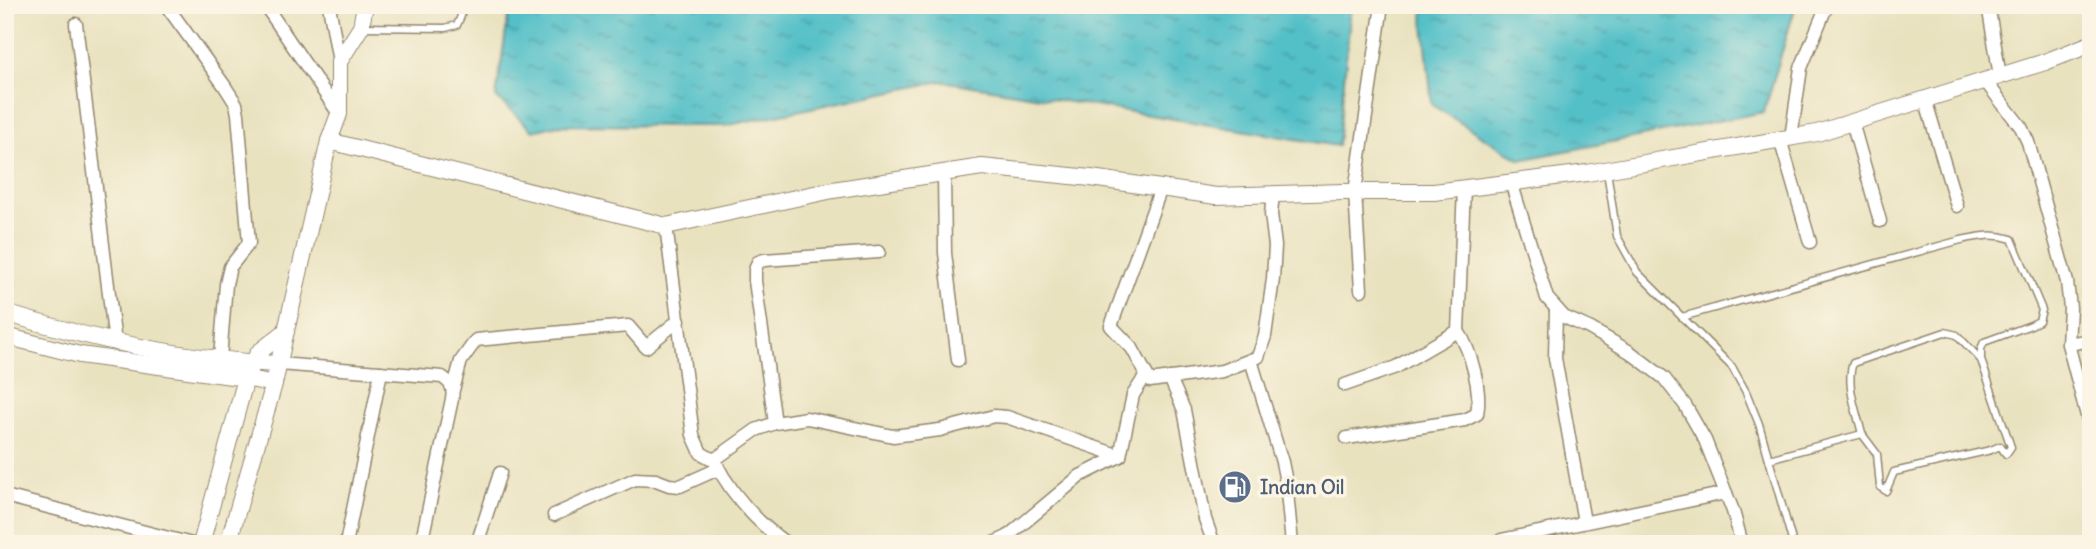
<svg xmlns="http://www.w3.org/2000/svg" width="2096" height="549" viewBox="0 0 2096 549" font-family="Delius,sans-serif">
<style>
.water{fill:url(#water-ripples);stroke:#467573;stroke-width:2}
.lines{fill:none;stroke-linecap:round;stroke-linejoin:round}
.service-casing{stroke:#92866e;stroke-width:9}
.minor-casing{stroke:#92866e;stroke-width:15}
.tertiary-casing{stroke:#92866e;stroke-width:18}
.service{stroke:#fff;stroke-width:6}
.minor{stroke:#fff;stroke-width:12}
.tertiary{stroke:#fff;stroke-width:16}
.labels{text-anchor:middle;stroke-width:7;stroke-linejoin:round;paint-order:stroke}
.service-label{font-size:19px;font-weight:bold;fill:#4e5e75;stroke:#fcf5e5;text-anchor:start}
</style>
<defs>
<pattern id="water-ripples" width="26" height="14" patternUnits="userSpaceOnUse" patternTransform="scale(1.75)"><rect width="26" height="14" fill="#52c0c8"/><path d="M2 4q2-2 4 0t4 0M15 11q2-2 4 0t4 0" fill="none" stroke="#459ca2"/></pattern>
</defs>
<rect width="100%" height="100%" fill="#fcf5e5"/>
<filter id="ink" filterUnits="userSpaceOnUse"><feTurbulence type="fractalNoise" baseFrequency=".0143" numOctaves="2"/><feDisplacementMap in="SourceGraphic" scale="14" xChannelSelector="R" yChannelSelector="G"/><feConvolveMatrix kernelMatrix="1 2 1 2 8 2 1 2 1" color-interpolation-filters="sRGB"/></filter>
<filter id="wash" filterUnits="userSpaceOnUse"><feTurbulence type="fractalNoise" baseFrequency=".00686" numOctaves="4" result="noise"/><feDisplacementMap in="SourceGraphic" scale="28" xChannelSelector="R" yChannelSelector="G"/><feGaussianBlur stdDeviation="1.57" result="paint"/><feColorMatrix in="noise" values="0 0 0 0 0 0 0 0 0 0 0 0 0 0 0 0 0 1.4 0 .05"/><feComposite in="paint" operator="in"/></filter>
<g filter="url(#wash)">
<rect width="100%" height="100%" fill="#e9e2bf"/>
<g class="water">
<path d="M510,5h841l-13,141 -396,-65 -218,45 -166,-1 -25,6 -37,-34z"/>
<path d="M1422,5h374l-32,107 -244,48 -88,-55z"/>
</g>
</g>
<g filter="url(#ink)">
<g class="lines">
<defs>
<g id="service">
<path d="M363,27l82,1 12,-3 4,-9v-11"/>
<path d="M1607,171l10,65 20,36 95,95 14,25 13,32 34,120"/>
<path d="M1682,317l279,-77c19,-4 32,-7 51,-1l30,71 -3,11 -8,4 -47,17 -3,7v11l30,87 -5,7 -6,-8 -9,4 -97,22 -8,19 -6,-4 -3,-33 -15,-20 -93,25"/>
<path d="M1862,434c-5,-22 -17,-50 -9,-71l92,-31 12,3 24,25"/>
</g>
<g id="minor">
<path d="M166,5l58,80 12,19 2,10 11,129 -19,24 -4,17 -6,74"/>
<path d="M265,5l74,109"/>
<path d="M329,5l10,57"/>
<path d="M1988,5l12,71"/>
<path d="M76,24l39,319"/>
<path d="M1985,81l36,46 7,15 39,140 3,26 -2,36 23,87"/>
<path d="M1925,99l32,107"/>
<path d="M1852,122l28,99"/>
<path d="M1791,138l10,-70 26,-63"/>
<path d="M1780,139l30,103"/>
<path d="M944,173l1,80 13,107"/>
<path d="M1511,182l36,116 17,19 25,11 41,24 34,26 21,27 20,35 28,71 9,33"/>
<path d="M1161,188l-50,138 21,22 18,33 72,-10 36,-14 7,-21 8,-57 2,-33 -4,-32 2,-20"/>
<path d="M666,226l27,209 8,18 13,7"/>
<path d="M1361,290l-6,-98 27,-187"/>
<path d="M1556,309l-1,49 29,164"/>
<path d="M2068,344l23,-4"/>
<path d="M1251,360l31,102 4,20 6,62"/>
<path d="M279,364l163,13c9,6 12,10 10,22l-31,145"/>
<path d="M1170,378l14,32 21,109 9,25"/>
<path d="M1345,385l51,-18 62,-36 6,-143"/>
<path d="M453,390l8,-29 15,-21 152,-14 18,21 33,-27"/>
<path d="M775,423l-20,-142v-11l3,-8 6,-2 115,-8"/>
<path d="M1347,438l118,-18 12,-6c5,-23 -6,-63 -19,-83"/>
<path d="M5,496l187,48"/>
<path d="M554,515l81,-36 21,1 13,5 11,1 38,-17"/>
<path d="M1501,540l225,-47"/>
<path d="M346,544l35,-172"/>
<path d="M477,544l23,-71"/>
<path d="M787,544c-32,-23 -56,-50 -73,-84l42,-30 19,-7 32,-5 86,18 47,-6 54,-14 13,1 113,39"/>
<path d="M991,544l16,-7 73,-61 40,-20 13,-61 13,-20"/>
</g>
<g id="tertiary">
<path d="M329,141l337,85 167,-36 149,-23 109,11 125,18 127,-4h91l153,-19 230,-40 228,-71 46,-18"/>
<path d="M5,313c89,27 180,47 274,51"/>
<path d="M5,336l75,19 166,23 28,6"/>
<path d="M201,544l45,-166 12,-25 28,-22"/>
<path d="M228,544l46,-160 55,-243 10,-27v-52l22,-35 4,-22"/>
</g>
</defs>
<use href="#service" class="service-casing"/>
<use href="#minor" class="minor-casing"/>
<use href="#tertiary" class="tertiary-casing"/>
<use href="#service" class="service"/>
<use href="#minor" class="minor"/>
<use href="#tertiary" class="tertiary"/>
</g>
</g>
<defs>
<symbol id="fuel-disc" viewBox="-11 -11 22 22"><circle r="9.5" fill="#5c6f8a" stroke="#fcf5e5"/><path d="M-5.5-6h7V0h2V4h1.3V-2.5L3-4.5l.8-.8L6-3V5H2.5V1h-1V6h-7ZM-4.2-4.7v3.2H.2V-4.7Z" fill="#fff"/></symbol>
</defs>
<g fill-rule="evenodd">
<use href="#fuel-disc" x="1216" y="468" width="38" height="38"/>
</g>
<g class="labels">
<g class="service-label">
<text x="1260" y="494">Indian Oil</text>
</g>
</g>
<rect width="2096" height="549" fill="none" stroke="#fcf5e5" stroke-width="28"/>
</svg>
